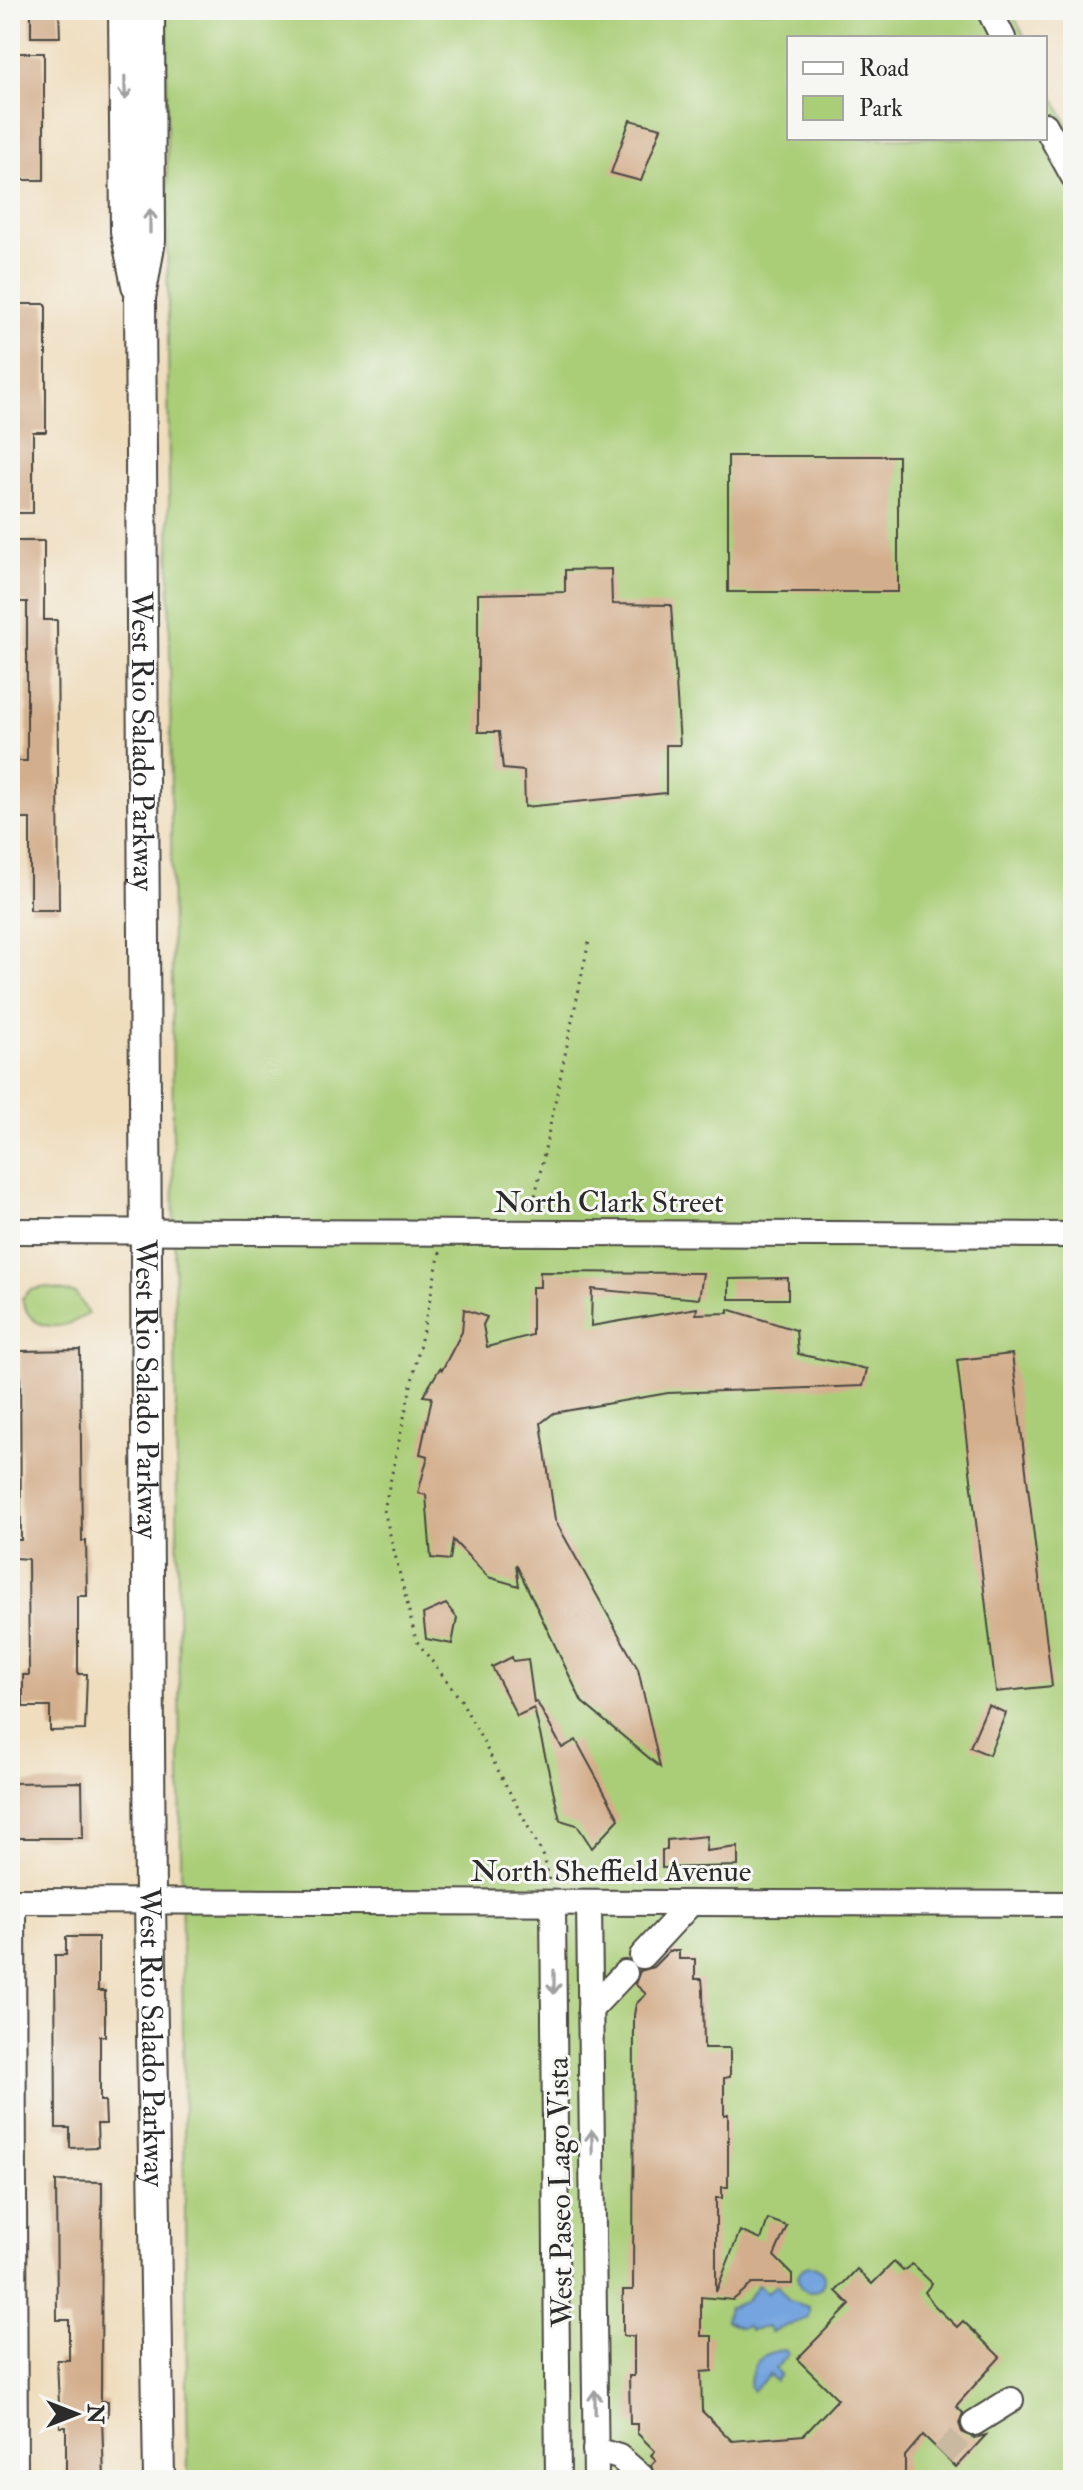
<svg xmlns="http://www.w3.org/2000/svg" width="1083" height="2490" viewBox="0 0 1083 2490" font-family="'IM FELL Double Pica',serif">
<style>
.green{fill:#aace78;stroke:#6a7c52;stroke-width:2}
.water{fill:#75a4de;stroke:#506884;stroke-width:2}
.building{fill:#d3ae8c}
.lines{fill:none;stroke-linecap:round;stroke-linejoin:round}
.minor-tunnel{stroke:#c8b9a0;stroke-width:24;stroke-dasharray:24 12;stroke-linecap:butt}
.minor-casing{stroke:#484641;stroke-width:28}
.major-casing{stroke:#484641;stroke-width:34}
.path{stroke:#484641;stroke-width:3;stroke-dasharray:2 6;stroke-linecap:butt}
.minor{stroke:#fff;stroke-width:24}
.major{stroke:#fff;stroke-width:30}
.oneway{stroke:#a0a0a0}
.labels{text-anchor:middle;stroke-width:6;stroke-linejoin:round;paint-order:stroke}
.street-label{font-size:30px;fill:#2b2b2b;stroke:#f6f6f2}
</style>
<rect width="100%" height="100%" fill="#f6f6f2"/>
<filter id="ink" filterUnits="userSpaceOnUse"><feTurbulence type="fractalNoise" baseFrequency=".0125" numOctaves="2"/><feDisplacementMap in="SourceGraphic" scale="16" xChannelSelector="R" yChannelSelector="G"/><feConvolveMatrix kernelMatrix="1 2 1 2 8 2 1 2 1" color-interpolation-filters="sRGB"/></filter>
<filter id="wash" filterUnits="userSpaceOnUse"><feTurbulence type="fractalNoise" baseFrequency=".006" numOctaves="4" result="noise"/><feDisplacementMap in="SourceGraphic" scale="32" xChannelSelector="R" yChannelSelector="G"/><feGaussianBlur stdDeviation="1.8" result="paint"/><feColorMatrix in="noise" values="0 0 0 0 0 0 0 0 0 0 0 0 0 0 0 0 0 1.4 0 .05"/><feComposite in="paint" operator="in"/></filter>
<g filter="url(#wash)">
<rect width="100%" height="100%" fill="#efddbd"/>
<g class="green">
<path d="M166,10h845l14,28h-236v100h256v-59l28,57v2344h-885l-15,-1330z"/>
<path d="M47,1287l29,7 12,19c-25,20 -59,19 -66,-15l8,-8z"/>
</g>
<g class="water">
<circle cx="811" cy="2279" r="13"/>
<path d="M758,2285l9,7 10,-7 12,16 20,6 -1,11 -37,14 -3,-5 -18,3 -4,-5 -5,3 -16,-8 3,-12 16,-6z"/>
<path d="M785,2350l4,4 -14,15 5,6 -5,6 -6,-6 -16,16 -3,-4c0,-23 12,-36 35,-37z"/>
</g>
<g id="blocks">
<g class="building">
<path d="M31,10h28l1,27h-29z"/>
<rect x="10" y="53" width="34" height="127"/>
<path d="M630,120l31,8 -20,53 -30,-8z"/>
<path d="M10,304h36v128h-13v81h-23z"/>
<rect x="728" y="456" width="170" height="136"/>
<path d="M10,541h34v79h13l2,290h-29v-91h-20v-58h17v-159h-17z"/>
<path d="M611,569l1,35 59,1 9,140h-14v48l-141,14 -1,-36 -21,-2 -4,-37h-21v-138l87,-2v-22z"/>
<path d="M540,1272l163,1 -4,26 -107,-10 -1,37 106,-18 -1,6 32,-1v-4l68,21 2,24 69,15 -4,17 -195,7 -114,20 -13,10 14,97 83,149 22,98 -78,-65 -66,-138 3,22 -31,-9 -35,-37 -3,20 -19,-2 -5,-63 -8,-2 10,-37 -8,-2 12,-57 -9,-1 17,-28 2,2 20,-38 2,-23 23,8 -4,8 4,22 45,-12v-48h8z"/>
<path d="M788,1278v21h-59v-20z"/>
<path d="M80,1350l2,191h4l1,55h-9v78h9l-2,56 -35,1v-24h-27v-32h6l-1,-116 -13,-1v-18h6l-1,-189z"/>
<path d="M1012,1354l40,332 -56,6 -39,-332z"/>
<path d="M446,1604l11,14 -5,26 -26,-5 -3,-25z"/>
<path d="M512,1657l1,4 15,-2 6,44 3,-1 25,46 14,-8 43,79 -27,29 -15,-23 -17,-5 -26,-112 -17,8 -25,-49z"/>
<path d="M988,1705l18,8 -17,42 -19,-8z"/>
<path d="M82,1782l1,56h-73v-55z"/>
<path d="M707,1836l-1,15 32,-4v19l-76,2v-18h5v-10z"/>
<path d="M66,1937h32v54h7v45h-5v65h5l1,23h-9l1,23 -28,1v-20h-14l-1,-173h11z"/>
<path d="M669,1951h10v8h16v20h7l1,11 1,58h26v29l-6,1v37l4,-1v73h-6v11h-6v94l24,-61 21,9 7,-21 19,7 -13,30 18,18v10h-40l-19,16 -32,-3v39h11v35l-11,1 1,39 30,30 72,-6 34,-36 -41,-40 53,-54 -14,-14 21,-22 15,15 22,-22 9,9 9,-7 20,19 -7,9 9,13 23,22 6,-6 37,36 -44,49 7,7 -4,10 3,9 12,6 12,-3 -30,32 -33,-32 -18,21v24h-250l-4,-15 5,-5 -5,-5 4,-4 -18,-18v-9h-7l-1,-48h5v-40h-11v-46h10l1,-275 2,-11 10,-10 -11,-10 5,-13 13,-4z"/>
<path d="M56,2181l46,1 -1,219h7v15h-6l2,64h-38v-53h-6l-3,-67h12v-40h-12z"/>
</g>
</g>
</g>
<g filter="url(#ink)">
<use href="#blocks" fill-opacity="0" stroke="#484641" stroke-width="2"/>
<g class="lines">
<path class="minor-tunnel" d="M943,2455l31,-32"/>
<defs>
<g id="minor">
<path d="M989,10l14,28"/>
<path d="M1045,125l28,51"/>
<path d="M10,1231l1063,4"/>
<path d="M10,1901l1063,3"/>
<path d="M13,1901l2,579"/>
<path d="M553,1904l5,576"/>
<path d="M589,1904l7,576"/>
<path d="M642,1956l48,-52"/>
<path d="M590,2010l35,-37"/>
<path d="M974,2423l37,-23"/>
<path d="M595,2450l24,7 22,19"/>
</g>
<g id="major">
<path d="M124,10l2,221 11,54"/>
<path id="s1" d="M149,10l1,230 -10,58 10,1603 9,579"/>
</g>
</defs>
<use href="#minor" class="minor-casing"/>
<use href="#major" class="major-casing"/>
<g class="path">
<path d="M532,1211l57,-270"/>
<path d="M440,1252l-56,258 32,130 45,60 83,157 6,25"/>
</g>
<use href="#minor" class="minor"/>
<use href="#major" class="major"/>
</g>
<defs><path id="oneway-shaft" d="M-6 0H5M1.5-3L5.5 0L1.5 3" fill="none" stroke-width="1.6" stroke-linecap="round" stroke-linejoin="round" transform="scale(2)"/></defs>
<g class="oneway">
<use href="#oneway-shaft" transform="translate(125 88) rotate(89)"/>
<use href="#oneway-shaft" transform="translate(150 221) rotate(-90)"/>
<use href="#oneway-shaft" transform="translate(554 1982) rotate(90)"/>
<use href="#oneway-shaft" transform="translate(592 2142) rotate(-91)"/>
<use href="#oneway-shaft" transform="translate(595 2402) rotate(-91)"/>
</g>
</g>
<g class="labels">
<g class="street-label">
<text dy="10" stroke="none"><textPath href="#s1" startOffset="732">West Rio Salado Parkway</textPath></text>
<text x="609" y="1212">North Clark Street</text>
<text dy="10" stroke="none"><textPath href="#s1" startOffset="1380">West Rio Salado Parkway</textPath></text>
<text x="611" y="1881">North Sheffield Avenue</text>
<text dy="10" stroke="none"><textPath href="#s1" startOffset="2028">West Rio Salado Parkway</textPath></text>
<text transform="translate(560 2192) rotate(-91)" y="10">West Paseo Lago Vista</text>
</g>
</g>
<rect width="1083" height="2490" fill="none" stroke="#f6f6f2" stroke-width="40"/>
<rect x="787" y="36" width="260" height="104" fill="#f6f6f2" stroke="#a5a5a2" stroke-width="2"/>
<rect x="803" y="62" width="40" height="12" fill="#ffffff" stroke="#a5a5a2" stroke-width="2"/>
<text x="859" y="76" font-size="24" fill="#2b2b2b">Road</text>
<rect x="803" y="96" width="40" height="24" fill="#aace78" stroke="#a5a5a2" stroke-width="2"/>
<text x="859" y="116" font-size="24" fill="#2b2b2b">Park</text>
<g transform="translate(76 2414) rotate(90)" stroke="#f6f6f2" stroke-width="6" paint-order="stroke">
<path d="M0-6L14 30L0 20L-14 30Z" fill="#2b2b2b"/>
<text y="-12" font-size="22" font-weight="bold" text-anchor="middle" fill="#2b2b2b">N</text>
</g>
</svg>
